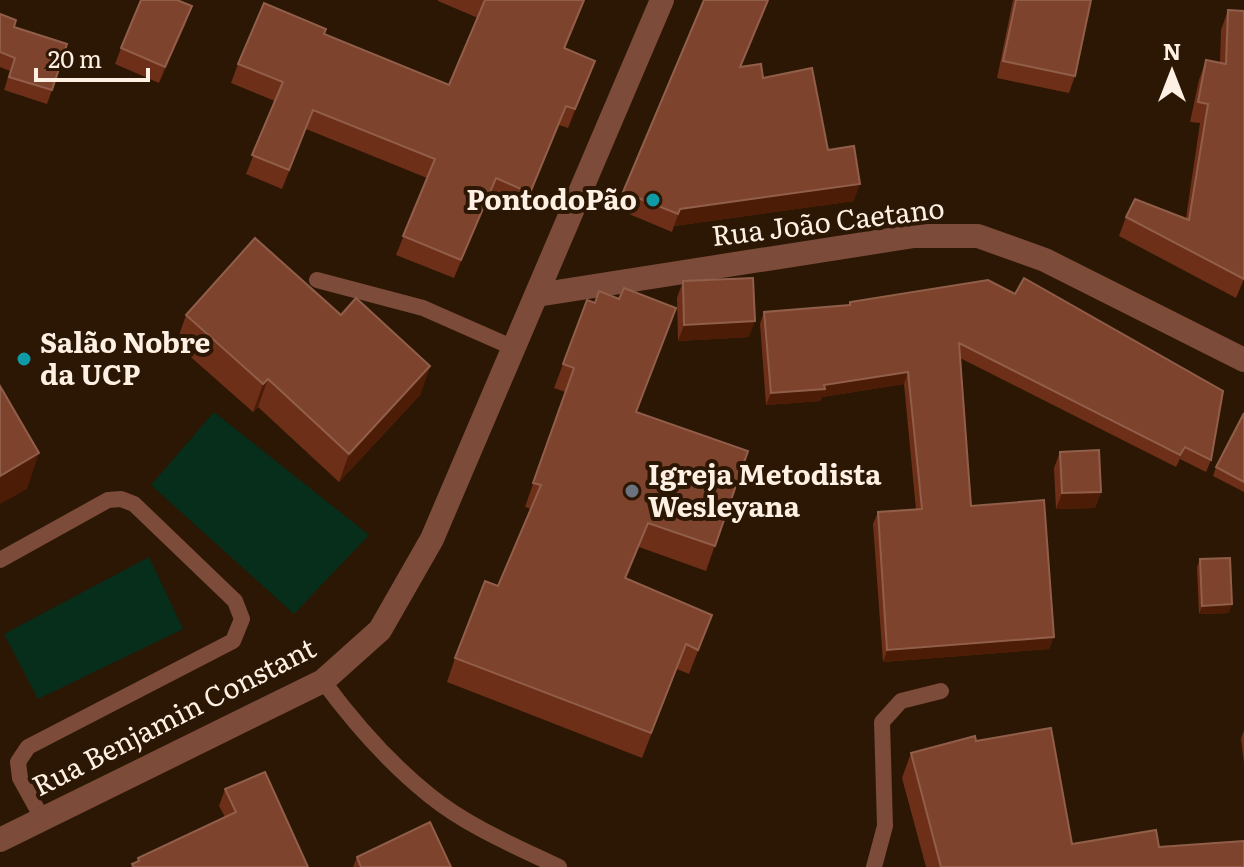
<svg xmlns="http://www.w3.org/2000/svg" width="1244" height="867" viewBox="0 0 1244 867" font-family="Literata,serif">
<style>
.green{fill:#062e1b}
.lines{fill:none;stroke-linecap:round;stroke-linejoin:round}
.lane{stroke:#7c4b3a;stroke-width:16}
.street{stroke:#7c4b3a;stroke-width:24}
.wall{fill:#6d2f17}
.shaded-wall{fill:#4c1c06}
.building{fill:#7d432d;stroke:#915e4a;stroke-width:2}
.culture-dot{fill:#0f9aa8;stroke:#2b1703;stroke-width:3}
.worship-dot{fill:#6b7280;stroke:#2b1703;stroke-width:3}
.labels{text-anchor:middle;stroke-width:8;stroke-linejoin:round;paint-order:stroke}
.poi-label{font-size:28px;font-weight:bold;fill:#fff0e4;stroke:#2b1703;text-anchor:start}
.street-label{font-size:28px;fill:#fff0e4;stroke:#2b1703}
</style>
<rect width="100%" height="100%" fill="#2b1703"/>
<g class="green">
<path d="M214,412l155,123 -75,79 -143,-129z"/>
<path d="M149,557l34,72 -145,70 -34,-65z"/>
</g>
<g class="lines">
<g class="lane">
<path d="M317,280l106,28 91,40"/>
<path d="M0,560l108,-60 13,-1 13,5 101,97 7,18 -9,22 -205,106 -10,15 2,16 22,40"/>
<path d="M323,681c31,42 65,81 106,114 38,31 86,51 130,72"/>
<path d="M874,867l11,-41 -3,-104 19,-21 40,-10"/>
</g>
<g class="street">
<path d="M537,295l377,-59h64l67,24 199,100"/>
<path d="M0,840l323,-159 57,-51 52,-91 230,-539"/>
</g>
</g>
<g class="wall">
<path d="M438,0h147l-20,49 23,31 -20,48 -9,-3 -36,87 -34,-15 -35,81 -58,-23 31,-77 -121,-49 -24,60 -36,-15 29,-73 -44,-18 7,-19 86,-30 125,51 29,-67 -40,-17z"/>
<path d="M704,0h65l-28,67 22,11 65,72 26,51 -180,25 -2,6 -55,-23z"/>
<path d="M1013,0h78l-16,76 -6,17 -72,-15z"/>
<path d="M1228,10l16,269 -8,19 -117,-62 7,-19 60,1 14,-95 -10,-1 9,-42 7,-20 14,3 1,-33z"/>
<path d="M0,14l14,13 38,63 -5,14 -43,-14 6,-19 -10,-4z"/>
<path d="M186,23l-27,60 -44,-19 6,-16z"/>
<path d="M988,280l223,180 -5,12 -26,-13 -4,8 -216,-109 11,148 83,131 -5,12 -166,13 -10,-138 5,-12 38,-2 -12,-126 -82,13 -2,4 -54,4 -6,-81 4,-12 84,-7 2,-3z"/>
<path d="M683,281l66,56 -71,4 -1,-43z"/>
<path d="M587,300l8,3 42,109 111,39 -42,120 -67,-24 -13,32 86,36 -23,59 -12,-5 -35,89 -195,-76 8,-24 43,-72 33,-77 -6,-2 40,-115 -11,-4z"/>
<path d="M186,315h155l89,51 -10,29 -81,87 -81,-75 -5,5 -77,-68z"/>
<path d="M1244,413v79l-31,-16 3,-9z"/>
<path d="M1060,452l41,40 -6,16 -39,1 -2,-41z"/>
<path d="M1200,559l29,54 -30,1 -2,-47z"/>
<path d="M1244,730v33l-3,-24z"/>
<path d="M976,741l96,103 87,3 85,20h-318l-24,-89 9,-25z"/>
<path d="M225,789l83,78h-177l1,-3 5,-2 1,-4 87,-41 -6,-11z"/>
<path d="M357,857l94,10h-98z"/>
</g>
<g class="shaded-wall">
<path d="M768,0h1l-35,84 6,-17z"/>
<path d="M192,6l-6,17 -27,60 6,-16z"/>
<path d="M595,61l-7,19 -20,48 7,-19z"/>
<path d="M566,106l-7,19 -36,87 7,-19z"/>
<path d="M496,178l-7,19 -35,81 7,-18z"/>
<path d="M860,184l-6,17 -180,25 -2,6 8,-23z"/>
<path d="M755,321l-6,16 -71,4 6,-16z"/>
<path d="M430,366l-10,29 -81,87 10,-28z"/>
<path d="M908,372l-4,12 -82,13 -2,4 -54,4 5,-12z"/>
<path d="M268,379l-10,28 -5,5 10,-28z"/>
<path d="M39,453l-12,36 -27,15v-28z"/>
<path d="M1101,492l-6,16 -39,1 6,-16z"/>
<path d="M648,523l-9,24 -23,55 9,-24z"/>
<path d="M1232,604l-3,9 -30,1 3,-8z"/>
<path d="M1054,637l-5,12 -166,13 4,-12z"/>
</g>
<g class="building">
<path d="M141,0h36l15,6 -27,61 -44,-19z"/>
<path d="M485,0h99l-20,48 31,13 -20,48 -9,-3 -36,87 -34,-15 -35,82 -58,-24 32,-77 -122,-49 -24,60 -37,-15 31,-73 -45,-18 26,-61 62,26 -2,5 125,51z"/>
<path d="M704,0h64l-28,67 21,-3 2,14 49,-10 16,82 26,-4 6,38 -180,25 -2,5 -55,-22z"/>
<path d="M1016,0h75l-16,76 -72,-15z"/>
<path d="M1228,10l16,1v268l-118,-62 9,-18 54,21 19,-116 -10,-2 8,-42 20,4z"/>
<path d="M0,14l16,6 -2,7 53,17 -15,46 -43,-13 6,-19 -15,-6z"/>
<path d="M255,238l86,77 15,-17 74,68 -81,88 -81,-75 -5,5 -77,-69z"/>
<path d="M753,278l2,43 -71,4 -1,-44z"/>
<path d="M1024,278l199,113 -12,69 -26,-13 -5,8 -221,-112 12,163 73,-6 10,137 -167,13 -9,-138 44,-3 -14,-137 -84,13 1,4 -54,4 -7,-81 86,-7v-3l138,-22 27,14z"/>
<path d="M624,288l52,20 -40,104 112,39 -33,95 -67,-23 -23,55 87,37 -14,35 -12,-6 -35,89 -196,-75 30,-77 13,5 43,-101 -8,-2 41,-115 -11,-4 24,-64 8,3 4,-12 20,8z"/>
<path d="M0,386l39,67 -39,23z"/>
<path d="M1244,413v69l-28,-15z"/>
<path d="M1099,450l2,42 -39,1 -2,-41z"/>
<path d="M1230,558l2,46 -30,2 -2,-47z"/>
<path d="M1051,728l21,116 84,-14 3,17 85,-6v26h-303l-30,-114 64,-17 1,5z"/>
<path d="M265,772l43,95h-174l-2,-3 7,-3 -1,-3 98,-46 -11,-23z"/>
<path d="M430,822l21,45h-90l-4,-10z"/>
</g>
<g class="culture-dot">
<circle cx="653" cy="200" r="8"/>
<circle cx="24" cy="359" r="8"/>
</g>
<circle class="worship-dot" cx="632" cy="491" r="8"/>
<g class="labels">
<g class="poi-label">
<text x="637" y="210" text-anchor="end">PontodoPão</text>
<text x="40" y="353">Salão Nobre<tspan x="40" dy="32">da UCP</tspan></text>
<text x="648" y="485">Igreja Metodista<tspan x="648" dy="32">Wesleyana</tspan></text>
</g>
<g class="street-label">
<text transform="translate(828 222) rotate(-7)" y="10">Rua João Caetano</text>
<text transform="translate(174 717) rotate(-27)" y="10">Rua Benjamin Constant</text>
</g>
</g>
<g transform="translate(1172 72)" stroke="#2b1703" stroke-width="6" paint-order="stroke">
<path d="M0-6L14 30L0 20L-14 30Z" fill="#fff0e4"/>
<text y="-12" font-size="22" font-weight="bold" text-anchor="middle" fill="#fff0e4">N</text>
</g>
<path d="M36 68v12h112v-12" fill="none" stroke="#fff0e4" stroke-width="4"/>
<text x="48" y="68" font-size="24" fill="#fff0e4" stroke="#2b1703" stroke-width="6" paint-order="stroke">20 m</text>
</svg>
